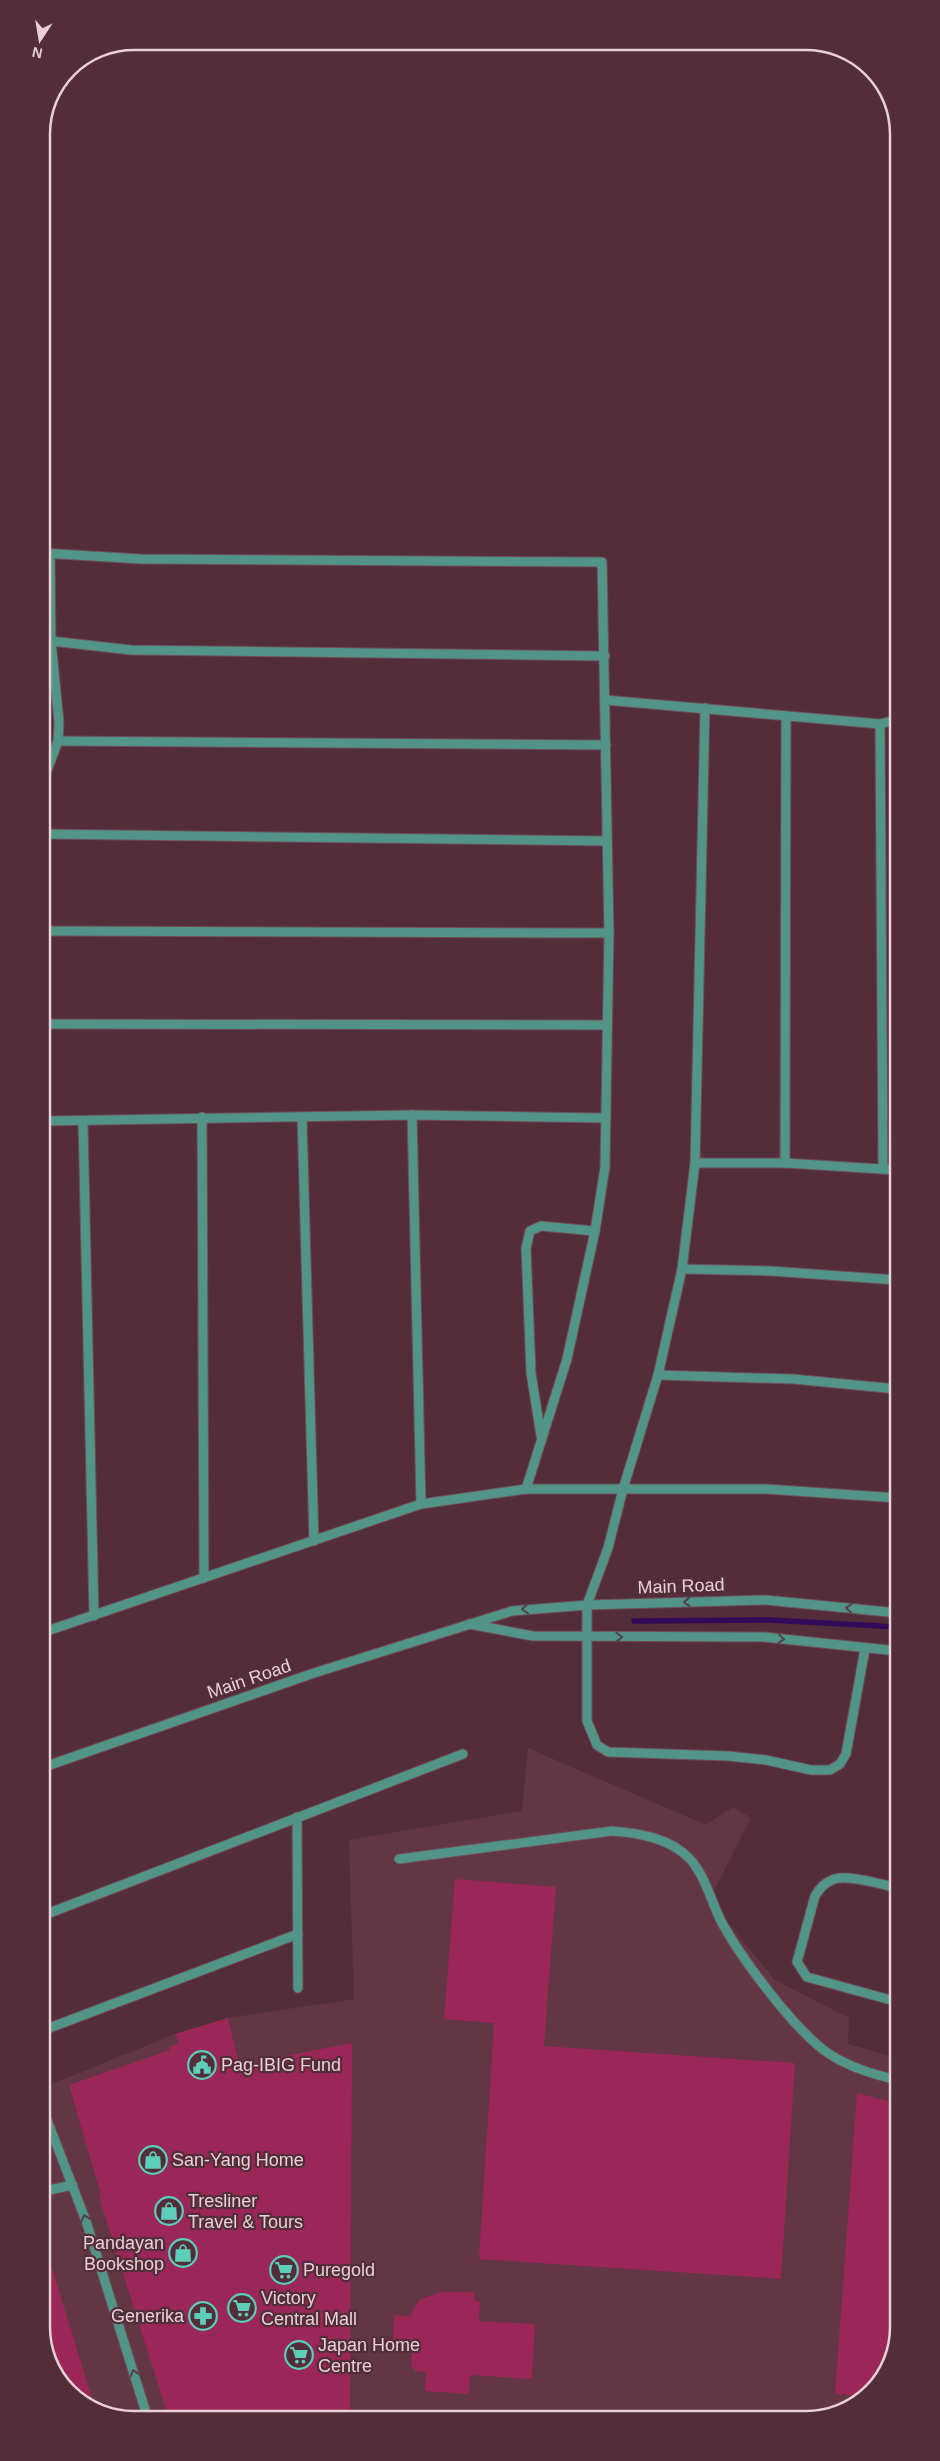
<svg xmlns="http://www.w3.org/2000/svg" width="940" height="2461" viewBox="0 0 940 2461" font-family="Helvetica,sans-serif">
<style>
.built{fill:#623644}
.green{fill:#693b0f}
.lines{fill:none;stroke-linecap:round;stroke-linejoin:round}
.stream{stroke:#310b59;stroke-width:5.5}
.building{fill:#9b2658}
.minor-casing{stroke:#6e4b56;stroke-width:11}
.minor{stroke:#529487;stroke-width:9}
.oneway{stroke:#534249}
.labels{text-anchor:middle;stroke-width:4.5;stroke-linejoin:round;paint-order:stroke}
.street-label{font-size:18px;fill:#e8d0d6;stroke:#532e3a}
.poi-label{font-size:18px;fill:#e8d0d6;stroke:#532e3a;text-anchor:start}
.rim{fill:none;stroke:#e8d0d6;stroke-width:2.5}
</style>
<rect width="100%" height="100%" fill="#532e3a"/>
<path class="built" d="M528,1748l178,77 27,-18 18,11 -38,75 5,18 57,69 74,38 -1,26 50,14 1,269 -20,57 -49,33 -702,3 -55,-23 -29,-46v-264l131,-53 53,-16 126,-19 -5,-159 173,-29z"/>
<path class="green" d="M42,662l5,66 -5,23z"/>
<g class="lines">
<path class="stream" d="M634,1621l136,-1 128,7"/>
</g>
<g class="building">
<path d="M455,1879l101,8 -12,159 251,17 -14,216 -302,-20 15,-236 -50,-4z"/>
<path d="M228,2018l11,47 113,-22 -2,376h-181l-70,-222 2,-2 -32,-110 101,-35 -1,-3 10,-4 -4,-9z"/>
<path d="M857,2093l41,11 1,223 -20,57 -18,12 -26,-2z"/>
<path d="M44,2255h4l46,150 -21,-8 -29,-46z"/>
<path d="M439,2292h35v8l6,2 -1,19 56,3 -3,55 -62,-4 -1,19 -44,-3 1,-19 -10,-1 -5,-5 1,-13 -20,-1 2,-37 16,1 9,-16 20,-7z"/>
</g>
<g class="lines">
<defs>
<g id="minor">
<path d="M42,553l99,6 461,3 7,371 -4,234 -10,64 -28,128 -41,130"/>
<path d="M42,640l89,10 474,6"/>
<path d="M605,700l275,24 16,-4"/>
<path d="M705,708l-10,455 -13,106 -24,106 -35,114 -15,59 -21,57v116l10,24 11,7 120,4 38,4 45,10h19l10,-6 6,-10 19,-105"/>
<path d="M880,724l3,445"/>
<path d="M58,741l548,4"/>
<path d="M42,784l16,-43 1,-19 -8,-81 -1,-87"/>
<path d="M42,834l565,7"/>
<path d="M43,931l566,2"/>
<path d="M43,1024l564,1"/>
<path d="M412,1115l9,389"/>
<path d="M202,1117l2,461"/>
<path d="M302,1118l12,423"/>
<path d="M43,1121l369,-6 194,3"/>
<path d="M83,1121l11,495"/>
<path d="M695,1163h90l112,7"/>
<path d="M785,1163l1,-447"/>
<path d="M682,1269l89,2 126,9"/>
<path d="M658,1375l135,4 104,10"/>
<path d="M541,1436l-10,-63 -5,-125 4,-17 11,-5 54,5"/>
<path d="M469,1624l64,12 231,1 134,14"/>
<path d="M44,1632l377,-128 105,-15h240l132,9"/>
<path d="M44,1767l270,-94 198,-62 75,-6 179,-5 132,13"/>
<path d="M297,1817l1,171"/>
<path d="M399,1859l213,-28c27,2 58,7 78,28 16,18 21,43 32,64 20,36 75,111 109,132 20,13 44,20 67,25"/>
<path d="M898,1888c-15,-3 -53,-15 -66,-8 -8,3 -13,9 -17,16l-18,66 10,15 91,25"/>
<path d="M44,1915l419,-161"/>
<path d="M44,2030l254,-96"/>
<path d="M44,2112l42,109 62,198"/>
<path d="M44,2191l29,-6"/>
</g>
</defs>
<use href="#minor" class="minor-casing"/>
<use href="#minor" class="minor"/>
</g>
<defs><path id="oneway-chevron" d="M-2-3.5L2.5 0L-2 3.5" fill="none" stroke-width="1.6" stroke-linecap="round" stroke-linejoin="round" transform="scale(1.25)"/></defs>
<g class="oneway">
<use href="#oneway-chevron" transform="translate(687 1602) rotate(178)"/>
<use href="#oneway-chevron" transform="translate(849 1608) rotate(-174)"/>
<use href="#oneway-chevron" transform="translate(525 1609) rotate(175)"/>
<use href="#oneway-chevron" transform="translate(619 1637) rotate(-1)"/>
<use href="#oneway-chevron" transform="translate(781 1639) rotate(7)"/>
<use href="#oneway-chevron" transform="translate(85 2218) rotate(-109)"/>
<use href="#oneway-chevron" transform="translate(134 2373) rotate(-107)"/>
</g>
<defs>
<symbol id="civic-ring" viewBox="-11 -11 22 22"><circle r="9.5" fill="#532e3a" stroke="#5dceb9" stroke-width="1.5"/><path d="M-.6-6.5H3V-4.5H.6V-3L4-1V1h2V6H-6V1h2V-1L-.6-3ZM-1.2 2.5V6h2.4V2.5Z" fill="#5dceb9"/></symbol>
<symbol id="shop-ring" viewBox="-11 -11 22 22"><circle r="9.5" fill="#532e3a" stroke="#5dceb9" stroke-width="1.5"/><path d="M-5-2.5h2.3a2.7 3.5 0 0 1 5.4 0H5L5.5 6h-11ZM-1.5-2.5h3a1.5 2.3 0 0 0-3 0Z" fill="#5dceb9"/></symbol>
<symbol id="supermarket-ring" viewBox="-11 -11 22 22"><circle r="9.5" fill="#532e3a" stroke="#5dceb9" stroke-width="1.5"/><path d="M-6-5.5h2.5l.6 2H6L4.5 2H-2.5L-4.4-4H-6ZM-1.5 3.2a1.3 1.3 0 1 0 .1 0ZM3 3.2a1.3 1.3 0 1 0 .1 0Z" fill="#5dceb9"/></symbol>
<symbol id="pharmacy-ring" viewBox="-11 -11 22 22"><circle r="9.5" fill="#532e3a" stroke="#5dceb9" stroke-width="1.5"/><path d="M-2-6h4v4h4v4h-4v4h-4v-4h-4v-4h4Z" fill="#5dceb9"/></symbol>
</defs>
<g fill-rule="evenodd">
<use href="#civic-ring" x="186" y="2049" width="32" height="32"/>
<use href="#shop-ring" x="137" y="2144" width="32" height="32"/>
<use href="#shop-ring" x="153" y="2195" width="32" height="32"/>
<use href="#shop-ring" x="167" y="2237" width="32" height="32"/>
<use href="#supermarket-ring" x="268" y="2254" width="32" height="32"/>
<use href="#supermarket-ring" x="226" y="2292" width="32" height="32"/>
<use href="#pharmacy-ring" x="187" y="2300" width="32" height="32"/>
<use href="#supermarket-ring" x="283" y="2339" width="32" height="32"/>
</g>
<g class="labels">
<g class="street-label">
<text transform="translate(681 1586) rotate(-2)" y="6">Main Road</text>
<text transform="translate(249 1679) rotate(-19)" y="6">Main Road</text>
</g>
<g class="poi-label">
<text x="221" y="2071">Pag-IBIG Fund</text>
<text x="172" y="2166">San-Yang Home</text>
<text x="188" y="2207">Tresliner<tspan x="188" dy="21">Travel &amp; Tours</tspan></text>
<text x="164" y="2249" text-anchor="end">Pandayan<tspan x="164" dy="21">Bookshop</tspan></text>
<text x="303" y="2276">Puregold</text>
<text x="261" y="2304">Victory<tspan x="261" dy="21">Central Mall</tspan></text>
<text x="184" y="2322" text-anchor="end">Generika</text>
<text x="318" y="2351">Japan Home<tspan x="318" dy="21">Centre</tspan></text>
</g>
</g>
<path d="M0 0H940V2461H0ZM134 50H806A84 84 0 0 1 890 134V2327A84 84 0 0 1 806 2411H134A84 84 0 0 1 50 2327V134A84 84 0 0 1 134 50Z" fill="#532e3a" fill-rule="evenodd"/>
<path class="rim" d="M134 50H806A84 84 0 0 1 890 134V2327A84 84 0 0 1 806 2411H134A84 84 0 0 1 50 2327V134A84 84 0 0 1 134 50Z"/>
<g transform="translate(40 40) rotate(192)" stroke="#532e3a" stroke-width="4" paint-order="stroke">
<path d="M0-4L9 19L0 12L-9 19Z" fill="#e8d0d6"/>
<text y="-8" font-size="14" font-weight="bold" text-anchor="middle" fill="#e8d0d6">N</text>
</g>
</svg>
